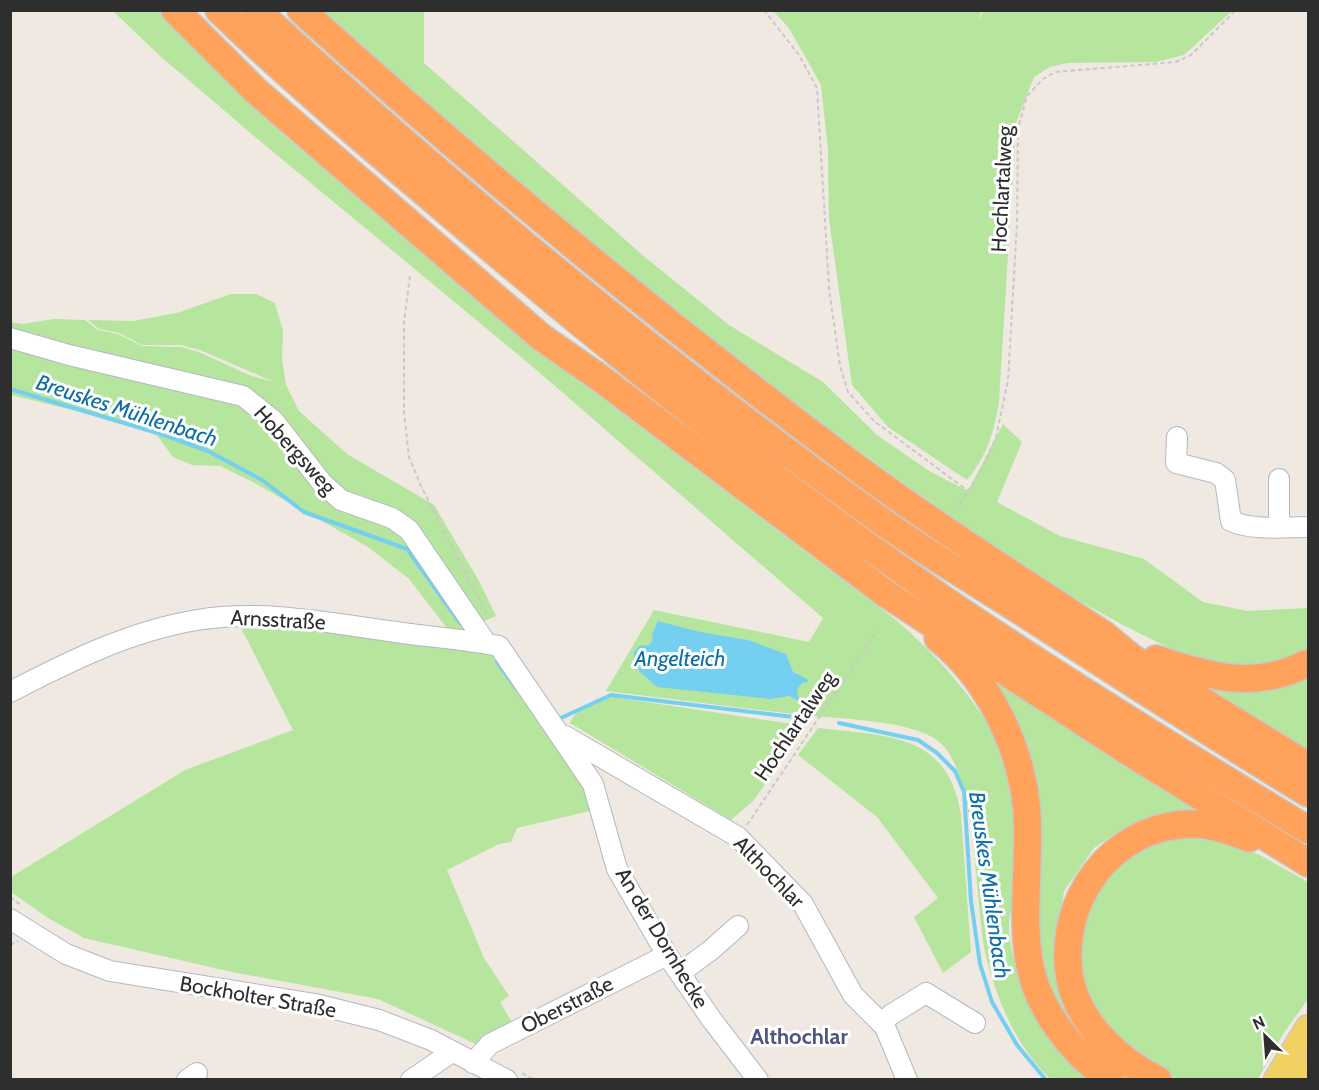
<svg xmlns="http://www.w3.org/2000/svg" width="1319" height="1090" viewBox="0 0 1319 1090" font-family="Cabin,sans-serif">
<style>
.green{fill:#b6e59e}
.water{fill:#75cff0}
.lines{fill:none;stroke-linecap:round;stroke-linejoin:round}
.stream{stroke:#75cff0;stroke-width:4}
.minor-casing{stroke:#b4b7c1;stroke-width:22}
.major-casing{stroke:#c9c9c9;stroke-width:27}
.highway-casing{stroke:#c9c9c9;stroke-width:30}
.path{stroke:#c9c9c9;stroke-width:2;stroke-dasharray:4.5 3;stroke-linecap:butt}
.minor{stroke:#fff;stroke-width:20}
.major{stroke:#f2d163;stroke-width:24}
.highway{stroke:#ffa35c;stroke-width:27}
.labels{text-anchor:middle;stroke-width:6;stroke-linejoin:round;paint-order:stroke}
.street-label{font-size:21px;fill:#2e2e2e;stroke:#fff}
.water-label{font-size:22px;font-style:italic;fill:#0d6fa3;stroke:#fff}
.neighbourhood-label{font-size:22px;font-weight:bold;fill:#4d5680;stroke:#fff}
</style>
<rect width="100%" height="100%" fill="#efe9e1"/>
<g class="green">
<path d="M113,11h45l40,42 84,75 -1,5 314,260 301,227c43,37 93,92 112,146 12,36 11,76 8,113 -1,15 -6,30 -7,45 -1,34 22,91 42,118 11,15 27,26 40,37h-41c-33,-33 -51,-73 -63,-119 -13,-51 -8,-187 -49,-219 -26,-21 -99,-22 -133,-26 -66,-7 -133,-16 -199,-24l48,-81 155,32 14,-24 -290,-251 -279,-231 -95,-81z"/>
<path d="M321,11h103v52l222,195 83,67 94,57 54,53 52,36 39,20 35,-67 19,18 -25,60 63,34 84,23 59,43 44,9 61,-3v45c-38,10 -60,18 -100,9 -18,-3 -35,-13 -51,-20 -64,-30 -123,-69 -182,-109 -231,-158 -444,-338 -654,-522z"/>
<path d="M984,11h248l-48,44 -28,7 -88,1 -18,4 -16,10 -18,46 -17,279c-5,30 -12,54 -32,78l-79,-53 -36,-42 -23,-166 -1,-69 -7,-65 -32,-57 -16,-17h209l-4,10z"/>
<path d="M231,294h25l19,9 8,28 -1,28 4,26 13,26 48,43 87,51 45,76 17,35 -26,11 -8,9 -12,-4 -41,-53 -41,-32 -117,-66 -31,-15 -28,-1 -19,-8 -17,-23 -51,-16 -94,-23 -1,-73 13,2 31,-5 31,1 13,10 20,4 24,12 39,1 18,5 50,23 25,7 -74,-32 -19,-5h-39l-23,-12 -20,-4 -11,-9 45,1 44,-8z"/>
<path d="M239,624l250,25 11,6 91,136 4,19 -78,18 -6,14 -12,2 -52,26 37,88 25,38 -9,6 13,22 -37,20 -98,-45 -146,-27 -148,-34 -36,-20 -37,-26v-15l174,-107 108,-40z"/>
<path d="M1308,670v85l-128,-83 102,8 4,9 -3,-9z"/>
<path d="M988,674l25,12 191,130 -47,3 -42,15 -21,14 -30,43 -9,56 85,132h-17l-44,-31 -40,-68 -7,-85z"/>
<path d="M613,697l193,29 -53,75 -22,19 -161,-97c7,-17 27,-23 43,-26z"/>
<path d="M818,728c68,8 130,4 143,87l10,137 -28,21 -29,-56 24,-19 -61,-81 -79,-62z"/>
<path d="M1188,838l38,4 34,13 48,27v117l-25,35 -25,45h-81l-37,-18 -55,-59 -10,-37 12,-65 38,-41 30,-15z"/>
</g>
<path class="water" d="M658,621l42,11 48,8 38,14 7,18 14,7 1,3 -6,1 -5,7 2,11 -10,-5 -19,3 -113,-12 -18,-16 -6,-18 6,-7 10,-1 4,-5 -1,-6z"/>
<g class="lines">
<g class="stream">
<path d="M10,389l151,45 47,17 54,29 42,32 103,37 53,74"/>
<path d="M497,662l19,26"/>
<path d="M561,718l50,-23 183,22"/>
<path d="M839,723l79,17 19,13 18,18 9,21 7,109 9,63 12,38 25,43 29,35"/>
</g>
<defs>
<g id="minor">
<path d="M10,338l59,17 174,41 30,24 49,63 19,17 51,18 17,12 77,113"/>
<path d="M1177,437l-1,26 40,10 9,7 6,41c23,10 53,6 77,6"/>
<path d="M1279,527v-48"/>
<path d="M10,692c60,-31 120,-61 187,-72 66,-11 133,3 199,12 34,5 69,7 103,14l94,138 24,85 50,86 45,65 46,60"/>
<path d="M565,736l173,101 65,67 50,91 32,32 22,53"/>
<path d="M10,919l56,35 44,17 205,33 64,16 52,20 76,40"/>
<path d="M680,973l31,-23 27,-24"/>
<path d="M881,1023l11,-9 34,-21 49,30"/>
<path d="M473,1063l17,-19 177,-89"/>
<path d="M187,1080l10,-7"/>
<path d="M411,1080l41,-28"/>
</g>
<g id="major">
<path d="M1276,1080l32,-53"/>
<path d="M1301,1080l7,-11"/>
</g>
<g id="highway">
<path d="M175,10l81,81 285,246 59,41 285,215 233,152 190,118"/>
<path d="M219,10c76,73 157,141 237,209 157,133 317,263 487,380 119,81 242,156 365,231"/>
<path d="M256,10c199,182 405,353 624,510 46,33 96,62 144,93 94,61 189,122 284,180"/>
<path d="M301,10c177,160 361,312 552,455 81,60 166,114 250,169l29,24 176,108"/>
<path d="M938,638c51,41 84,110 89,175 3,46 -5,95 1,141 6,51 42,98 83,126"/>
<path d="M1156,659c53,18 100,31 152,4"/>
<path d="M1158,1080c-39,-19 -79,-56 -88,-101 -14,-77 41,-154 122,-155 20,0 39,7 57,14"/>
</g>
</defs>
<use href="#minor" class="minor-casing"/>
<use href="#major" class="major-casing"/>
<use href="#highway" class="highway-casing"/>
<g class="path">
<path d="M764,10l35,45 18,33 12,200 11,78 8,26 26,29 94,70"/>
<path d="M410,276l-6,46v90l5,45 12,29 66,129"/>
<path d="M956,510l26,-41 14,-32 12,-57 9,-157 1,-95 9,-32 16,-17 12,-7 121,-10 15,-7 45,-45"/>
<path d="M747,825l130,-194"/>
<path d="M10,897l12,9"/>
<path d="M10,945l8,-4"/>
<path d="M522,1073l12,7"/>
</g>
<use href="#minor" class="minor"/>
<use href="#major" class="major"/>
<use href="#highway" class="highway"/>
</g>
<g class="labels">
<g class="street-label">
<text transform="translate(1002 189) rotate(-87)" y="7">Hochlartalweg</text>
<text transform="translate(295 450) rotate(48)" y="7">Hobergsweg</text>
<text transform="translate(278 620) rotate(3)" y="7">Arnsstraße</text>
<text transform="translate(795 726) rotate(-56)" y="7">Hochlartalweg</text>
<text transform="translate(769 872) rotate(46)" y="7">Althochlar</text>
<text transform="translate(662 938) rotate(59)" y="7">An der Dornhecke</text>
<text transform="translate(258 997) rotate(10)" y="7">Bockholter Straße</text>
<text transform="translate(567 1005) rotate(-27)" y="7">Oberstraße</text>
</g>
<g class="water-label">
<text transform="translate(127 410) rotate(18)" y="8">Breuskes Mühlenbach</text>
<text x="680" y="666">Angelteich</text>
<text transform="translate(990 885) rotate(82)" y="8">Breuskes Mühlenbach</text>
</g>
<g class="neighbourhood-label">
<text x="799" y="1044">Althochlar</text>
</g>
</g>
<rect width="1319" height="1090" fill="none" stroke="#2e2e2e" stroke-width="24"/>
<g transform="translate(1265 1036) rotate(335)" stroke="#ffffff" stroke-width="4.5" paint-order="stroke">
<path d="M0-4.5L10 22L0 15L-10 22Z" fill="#2e2e2e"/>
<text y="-9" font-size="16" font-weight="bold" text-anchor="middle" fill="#2e2e2e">N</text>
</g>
</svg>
